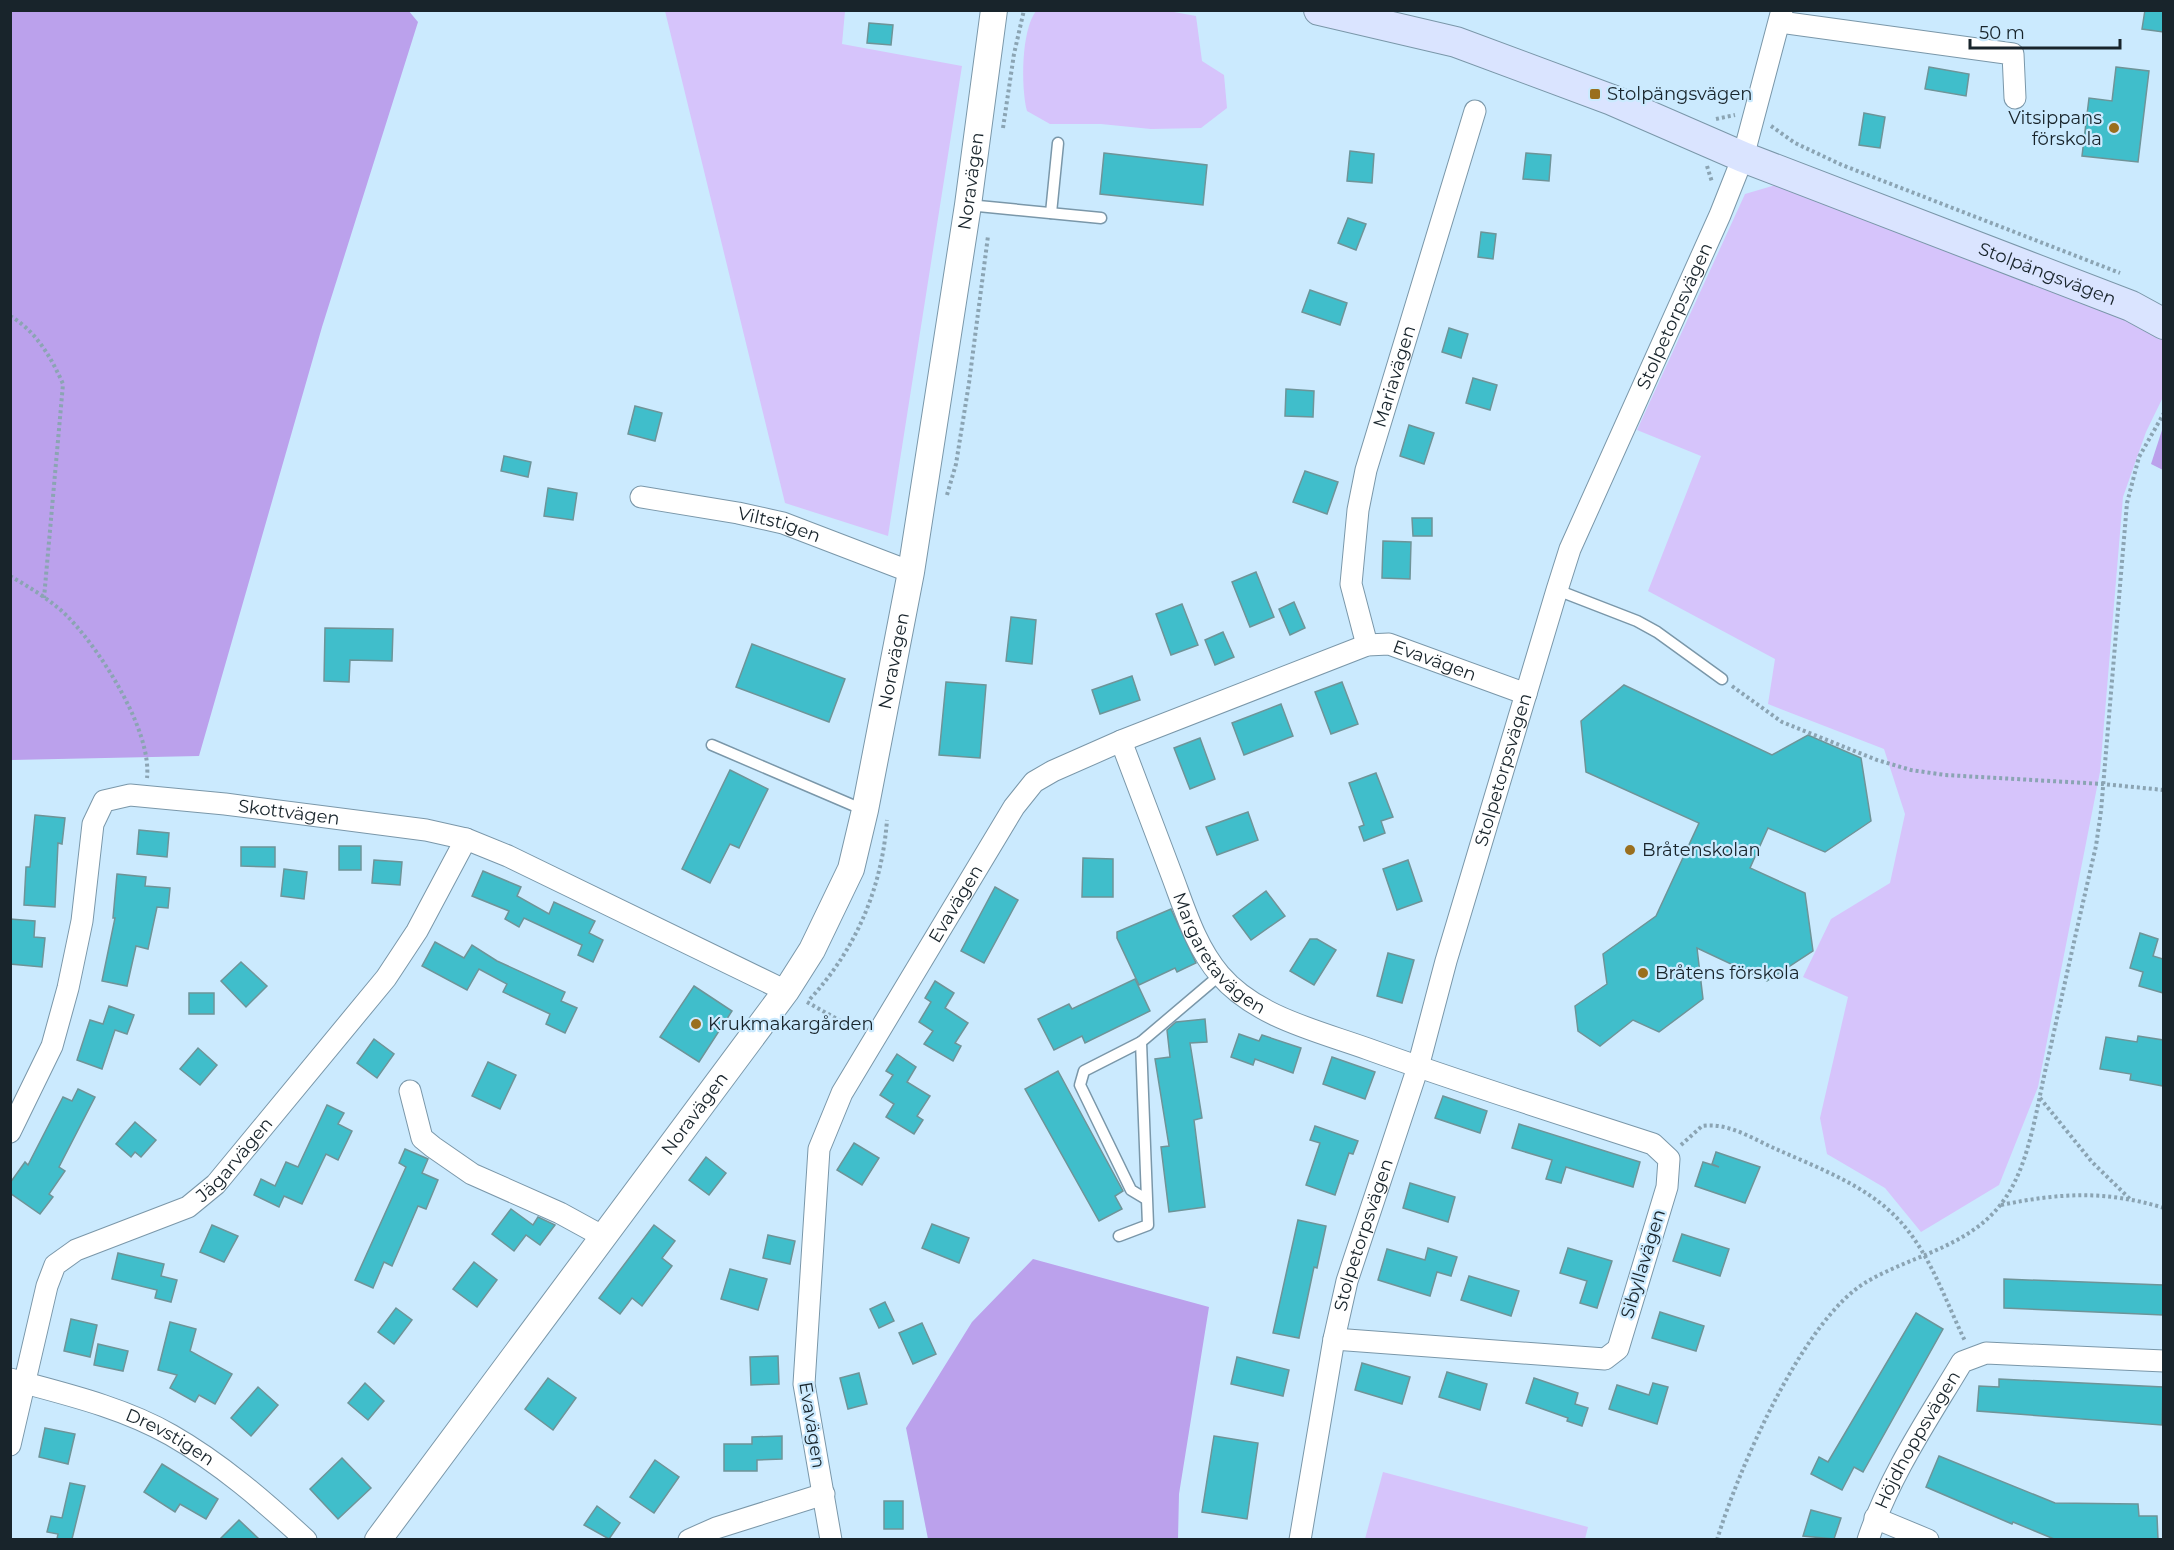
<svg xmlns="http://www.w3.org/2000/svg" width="2174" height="1550" viewBox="0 0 2174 1550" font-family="Montserrat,sans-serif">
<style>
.green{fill:#d6c4fb}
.forest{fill:#bba1ec}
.building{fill:#40becb;stroke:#6e9498;stroke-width:1.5}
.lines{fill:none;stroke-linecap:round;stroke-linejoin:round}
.service-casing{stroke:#7a97a9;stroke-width:13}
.minor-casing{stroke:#7a97a9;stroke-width:23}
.tertiary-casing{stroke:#7a97a9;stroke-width:28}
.secondary-casing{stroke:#7a97a9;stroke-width:32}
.path{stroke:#8ba4b3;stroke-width:4;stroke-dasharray:3 3;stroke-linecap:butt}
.service{stroke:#fff;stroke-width:10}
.minor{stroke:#fff;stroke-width:21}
.tertiary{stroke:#fff;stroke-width:26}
.secondary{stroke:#dae4ff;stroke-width:30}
.poi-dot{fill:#9a6f1e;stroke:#cbeafe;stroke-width:2}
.labels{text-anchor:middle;stroke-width:4.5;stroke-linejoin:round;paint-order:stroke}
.poi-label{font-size:18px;fill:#18242b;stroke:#cbeafe;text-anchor:start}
.street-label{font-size:18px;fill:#18242b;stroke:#cbeafe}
</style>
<rect width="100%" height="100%" fill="#cbeafe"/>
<g class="green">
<path d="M665,11h180l-3,33 120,22 -74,470 -103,-33z"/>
<path d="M1036,11l127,-1 33,6 6,45 22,14 3,33 -26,20 -50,1 -50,-5h-51l-23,-13c-6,-24 -6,-80 9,-100z"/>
<path d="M1779,184l335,124 49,29v60l-17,35 -23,65 -23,275 -62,315 -39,98 -78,47 -36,-44 -58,-34 -7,-36 28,-121 -45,-20 28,-58 59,-36 15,-69 -21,-65 -116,-45 7,-45 -127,-68 53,-135 -64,-26 108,-236z"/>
<path d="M1383,1472l205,55 -3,12h-220z"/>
</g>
<g class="forest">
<path d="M11,10h397l10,12 -96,305 -123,429 -188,4z"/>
<path d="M2163,427v43l-12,-6z"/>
<path d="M1033,1259l176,48 -30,187 -1,45h-250l-22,-111 66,-106z"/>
</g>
<g class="building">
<path d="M2145,10h18v22l-21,-3z"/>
<path d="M869,23l24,2 -2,20 -24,-2z"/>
<path d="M1929,67l40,7 -3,22 -41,-7z"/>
<path d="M2116,67l33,4 -11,91 -56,-6 7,-58 23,3z"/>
<path d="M1864,113l21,4 -5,31 -21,-3z"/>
<path d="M1350,151l24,3 -2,29 -25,-2z"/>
<path d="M1104,153l103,12 -4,40 -103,-11z"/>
<path d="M1526,153l25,2 -2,26 -26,-2z"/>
<path d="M1348,218l18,6 -10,26 -18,-7z"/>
<path d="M1481,232l15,2 -3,25 -15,-2z"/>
<path d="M1310,290l37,13 -7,22 -38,-13z"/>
<path d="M1449,328l19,6 -7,24 -19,-6z"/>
<path d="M1473,378l24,7 -7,25 -24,-7z"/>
<path d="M1286,389l28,2 -1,26 -28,-1z"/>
<path d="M635,406l27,7 -7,28 -27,-7z"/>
<path d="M1409,425l25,8 -10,31 -24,-8z"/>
<path d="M504,456l27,6 -3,15 -27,-6z"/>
<path d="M1305,471l33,11 -11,32 -34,-12z"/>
<path d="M548,488l29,5 -4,27 -29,-4z"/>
<path d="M1412,518h20v18h-19z"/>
<path d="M1383,541l28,1 -1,37 -28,-1z"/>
<path d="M1256,572l18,45 -24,10 -18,-45z"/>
<path d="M1294,602l11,26 -15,7 -11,-26z"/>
<path d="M1182,604l16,41 -27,10 -15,-41z"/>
<path d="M1011,617l25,3 -4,44 -26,-3z"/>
<path d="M325,628l68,1 -1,32 -42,-1 -1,22 -25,-1z"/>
<path d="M1223,632l11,25 -19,8 -10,-25z"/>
<path d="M752,644l93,35 -16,43 -93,-35z"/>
<path d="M1132,676l8,24 -40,14 -8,-24z"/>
<path d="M946,682l40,3 -6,73 -41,-3z"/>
<path d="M1342,682l16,42 -27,10 -16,-42z"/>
<path d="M1624,685l148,70 36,-20 53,23 10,63 -46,31 -57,-24 -18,40 55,25 8,58 -46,30 -70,-33 6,51 -44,33 -26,-12 -33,26 -22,-15 -3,-25 32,-22 -4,-30 53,-38 43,-93 -113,-51 -5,-51z"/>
<path d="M1281,704l12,32 -49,19 -12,-32z"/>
<path d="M1200,738l15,41 -25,10 -16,-41z"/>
<path d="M730,770l38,19 -29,59 -9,-4 -20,39 -28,-14z"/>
<path d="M1376,773l17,44 -12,4 4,12 -21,8 -5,-14 5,-2 -15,-42z"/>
<path d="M1248,812l10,28 -41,15 -11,-28z"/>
<path d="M35,815l30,3 -3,26 -4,-1 -3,64 -31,-2 2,-38h4z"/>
<path d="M139,830l30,3 -2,24 -30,-3z"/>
<rect x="339" y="846" width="22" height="24"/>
<path d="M241,847h34v20l-34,-1z"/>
<path d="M1083,858l30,1v38h-31z"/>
<path d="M374,860l28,2 -2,23 -28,-2z"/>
<path d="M1408,860l14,41 -25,9 -14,-41z"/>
<path d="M284,869l23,3 -3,27 -23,-3z"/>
<path d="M483,871l38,16 -4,9 32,18 5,-12 41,19 -6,12 14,7 -10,22 -15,-7 4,-10 -58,-27 -5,9 -14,-8 4,-8 -37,-15z"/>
<path d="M117,874l29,3 -1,9 25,2 -2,20 -11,-1 -9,42 -12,-3 -9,40 -25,-5 13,-63h-2z"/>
<path d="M995,887l23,13 -34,63 -23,-12z"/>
<path d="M1266,891l19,25 -34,24 -18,-24z"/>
<path d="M1171,909l25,54 -19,9 -2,-4 -36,17 -22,-47v-6z"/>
<path d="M10,919l25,2 -1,16 11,1 -3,29 -32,-3z"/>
<path d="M2140,933l18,6 -5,17 10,3v34l-24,-7 4,-14 -13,-4z"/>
<path d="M1310,939h7l19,11 -22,35 -24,-14z"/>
<path d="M435,942l29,16 8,-13 25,16 68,31 -4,9 16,7 -12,25 -19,-9 4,-10 -47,-22 4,-8 -28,-15 -12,21 -45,-24z"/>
<path d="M1388,953l26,7 -12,43 -25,-7z"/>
<path d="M241,962l26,24 -21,21 -25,-26z"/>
<path d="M1135,979l15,32 -65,32 -3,-7 -28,14 -16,-31 31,-15 3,5z"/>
<path d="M935,981l19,12 -9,15 23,15 -13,20 6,3 -8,15 -29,-17 9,-13 -14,-9 12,-20 -6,-4z"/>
<path d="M694,986l38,25 -33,51 -39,-25z"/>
<rect x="189" y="993" width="25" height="21"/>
<path d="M109,1006l25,9 -7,19 -12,-4 -13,39 -25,-9 13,-40 13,4z"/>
<path d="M1205,1019l2,23 -17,1 12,75 -8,2 11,87 -36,5 -8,-65 8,-1 -14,-87 15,-2 -3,-27 9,-8z"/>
<path d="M1239,1034l20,7 3,-6 39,13 -8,25 -38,-14 -2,6 -22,-8z"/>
<path d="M2138,1036l25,4v46l-33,-6 1,-6 -31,-5 6,-32 31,5z"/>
<path d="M374,1039l20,15 -17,24 -20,-15z"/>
<path d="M198,1048l19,17 -17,20 -20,-16z"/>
<path d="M897,1054l19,13 -9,15 23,14 -13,20 6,4 -9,14 -28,-17 8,-13 -14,-9 13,-20 -7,-4z"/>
<path d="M1332,1057l43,15 -10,27 -42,-15z"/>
<path d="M488,1062l28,13 -16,34 -28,-13z"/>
<path d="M1058,1071l65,120 -8,5 7,13 -23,12 -74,-132z"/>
<path d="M78,1089l17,8 -36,70 6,4 -16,23 4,3 -13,17 -30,-21v-10l15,-21 3,3 35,-68 9,4z"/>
<path d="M1443,1096l44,15 -7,22 -45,-15z"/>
<path d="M327,1105l17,8 -6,11 14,7 -14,29 -12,-6 -24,50 -18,-8 -5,11 -25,-12 7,-16 14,7 11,-24 12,5z"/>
<path d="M135,1122l21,18 -15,17 -6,-5 -4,5 -15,-13z"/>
<path d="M1519,1124l121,38 -7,25 -67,-20 -5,16 -15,-4 6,-19 -40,-12z"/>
<path d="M1315,1126l43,15 -5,13 -4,-1 -14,42 -29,-10 14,-42 -10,-3z"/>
<path d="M854,1143l25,15 -17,27 -25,-15z"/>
<path d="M405,1149l23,10 -6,14 16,7 -12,29 -8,-3 -26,60 -8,-4 -11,26 -18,-8 51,-113 -7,-4z"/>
<path d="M1716,1152l44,15 -15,36 -50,-17 8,-24 16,5 -7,-3z"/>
<path d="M706,1157l20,16 -17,22 -20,-15z"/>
<path d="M1410,1183l45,14 -7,25 -45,-14z"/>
<path d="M511,1209l22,16 5,-8 17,8 -15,20 -14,-10 -12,16 -22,-17z"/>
<path d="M1298,1220l28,6 -9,42 -3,-1 -15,71 -26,-5z"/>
<path d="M932,1224l37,14 -10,25 -37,-15z"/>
<path d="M212,1225l26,11 -14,26 -24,-10z"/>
<path d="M654,1225l21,16 -13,17 10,8 -30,40 -10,-8 -12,16 -21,-16z"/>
<path d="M1682,1234l47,15 -9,27 -47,-15z"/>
<path d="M768,1235l27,6 -5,23 -27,-6z"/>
<path d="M1428,1248l29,9 -6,19 -14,-4 -7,24 -52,-16 9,-31 38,11z"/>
<path d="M1568,1248l44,13 -15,47 -17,-5 7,-22 -27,-8z"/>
<path d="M118,1253l46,11 -3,12 16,4 -6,22 -16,-4 2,-8 -45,-11z"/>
<path d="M474,1262l23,18 -20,27 -24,-18z"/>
<path d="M730,1269l37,10 -9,31 -37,-11z"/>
<path d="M1469,1276l50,15 -8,25 -50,-16z"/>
<path d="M2004,1279l159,6v30l-159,-7z"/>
<path d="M885,1302l9,19 -15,7 -9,-19z"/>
<path d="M396,1308l16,12 -18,24 -16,-12z"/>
<path d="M1660,1312l44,14 -8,25 -44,-13z"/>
<path d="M1916,1313l27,16 -80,143 -9,-5 -12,23 -31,-16 8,-17 9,5z"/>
<path d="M71,1319l26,6 -7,32 -26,-6z"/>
<path d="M170,1322l26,7 -6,22 42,23 -17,30 -16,-9 -4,7 -25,-14 7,-13 -19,-5z"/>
<path d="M922,1323l14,31 -23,10 -14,-31z"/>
<path d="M98,1344l30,7 -5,20 -29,-6z"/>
<path d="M778,1356l1,28 -28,1 -1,-28z"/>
<path d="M1237,1357l52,13 -6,26 -52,-12z"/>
<path d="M1362,1363l48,14 -8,27 -47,-14z"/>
<path d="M1447,1372l40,12 -7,26 -41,-13z"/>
<path d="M859,1373l8,31 -19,5 -8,-31z"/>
<path d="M548,1378l28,20 -23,32 -28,-21z"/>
<path d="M1534,1378l44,15 -3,11 13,4 -6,18 -15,-5 1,-3 -42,-15z"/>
<path d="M1999,1379l164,8 -1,38 -185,-14 2,-25 20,1z"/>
<path d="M365,1383l19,18 -16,19 -20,-17z"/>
<path d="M1653,1383l15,4 -11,37 -48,-15 8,-24 32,10z"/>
<path d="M258,1387l20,18 -27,31 -20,-18z"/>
<path d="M45,1428l30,6 -7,30 -29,-7z"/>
<path d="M782,1436v23l-25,1v11h-33v-27h28v-7z"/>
<path d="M1214,1436l44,7 -11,76 -45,-7z"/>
<path d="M1939,1456l116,47 83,1 1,12h18l1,23h-104l-41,-17 -1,2 -86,-37z"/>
<path d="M342,1458l29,30 -33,31 -28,-30z"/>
<path d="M655,1460l24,17 -25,36 -24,-16z"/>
<path d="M162,1464l56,35 -12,20 -26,-15 -5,8 -31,-20z"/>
<path d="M70,1483l15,3 -13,53h-15l1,-5 -11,-2 4,-16 11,2z"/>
<rect x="884" y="1501" width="19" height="28"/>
<path d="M597,1506l23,17 -11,16 -25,-14z"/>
<path d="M1811,1510l30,8 -7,21 -31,-3z"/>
<path d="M239,1520l20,19h-39z"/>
</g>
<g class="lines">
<defs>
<g id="service">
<path d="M968,205l133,13"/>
<path d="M1051,213l7,-70"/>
<path d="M1557,590l80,31 20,11 65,47"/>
<path d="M712,745l152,65"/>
<path d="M1141,1042l-57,29 -4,14 51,105 15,9"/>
<path d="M1119,1236l29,-11 -7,-183 79,-67"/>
</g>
<g id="minor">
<path d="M1780,22l233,32 2,44"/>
<path id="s1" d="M641,497l97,16 45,10 128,49"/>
<path id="s2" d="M1367,645l-16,-61 7,-74 8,-40 109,-359"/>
<path id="s3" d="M1121,741c17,44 33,88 50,132 13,34 24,73 49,102 36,42 98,56 148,74 94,34 190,64 285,95l16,15 -2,28 -49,162 -13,10 -271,-20"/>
<path d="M410,1091l12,47 11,9 39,27 88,39 42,23"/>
<path id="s4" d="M10,1132l42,-86 16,-58 14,-67 11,-97 11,-23 26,-6 95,9 201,26 40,9 42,17 278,135"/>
<path id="s5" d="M10,1379c55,15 112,28 161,56 49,28 93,66 135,105"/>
<path id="s6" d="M10,1445l37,-159 8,-21 21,-15 112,-43 28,-23 170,-206 31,-47 49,-92"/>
<path d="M1875,1518l53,22"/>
<path d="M689,1540l27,-12 108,-34"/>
<path id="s7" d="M831,1540l-27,-156 15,-235 23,-56 172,-286 20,-25 19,-11 68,-30 246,-96 22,-1 137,50"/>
<path id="s8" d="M1300,1540l34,-201 13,-58 71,-214 28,-106 111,-371 13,-41 150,-334 23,-58 39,-147"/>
<path id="s9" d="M1868,1540c21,-64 60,-121 94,-178l24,-9 178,8"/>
</g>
<g id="tertiary">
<path id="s10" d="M378,1540l408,-549 26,-41 39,-81 14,-59 46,-238 57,-367 26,-195"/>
</g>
<g id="secondary">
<path id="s11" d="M1319,10l137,32 156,58 131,57 388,149 33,18"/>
</g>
</defs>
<use href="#service" class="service-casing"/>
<use href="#minor" class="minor-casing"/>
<use href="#tertiary" class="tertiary-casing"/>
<use href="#secondary" class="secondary-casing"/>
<g class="path">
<path d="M1716,119l19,-4"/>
<path d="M1771,126l24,17 47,22 278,108"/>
<path d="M1003,128l11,-74 10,-44"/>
<path d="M1707,166l5,16"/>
<path d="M10,316c26,15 41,41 53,68l-19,214"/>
<path d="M947,495l9,-31 13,-81 19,-147"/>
<path d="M10,576c21,12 44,26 60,43 32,34 82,112 77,159"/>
<path d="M1732,686l50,36 95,38 34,10 34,5 158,9 61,6"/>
<path d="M810,999c46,-50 72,-111 77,-179"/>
<path d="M807,1002l51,29"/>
<path d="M2040,1098l52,64 38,37"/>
<path d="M1681,1145l21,-19c26,-4 51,13 74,23 40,18 89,36 120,68 33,33 49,83 69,124"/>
<path d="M2001,1205c59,-12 104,-15 163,3"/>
<path d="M1717,1540c21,-70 87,-223 151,-259 47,-27 106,-35 138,-84 24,-35 31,-92 41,-134 16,-72 32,-144 49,-217l5,-35 26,-308 12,-46 25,-44"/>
</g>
<use href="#service" class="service"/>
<use href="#minor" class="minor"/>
<use href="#tertiary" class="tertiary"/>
<use href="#secondary" class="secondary"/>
</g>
<g class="poi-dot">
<rect x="1589" y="88" width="12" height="12" rx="3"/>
<circle cx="2114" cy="128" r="6"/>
<circle cx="1630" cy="850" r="6"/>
<circle cx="1643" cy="973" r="6"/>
<circle cx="696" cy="1024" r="6"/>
</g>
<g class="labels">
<g class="poi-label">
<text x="1607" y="100">Stolpängsvägen</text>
<text x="2102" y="124" text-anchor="end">Vitsippans<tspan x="2102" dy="21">förskola</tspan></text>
<text x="1642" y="856">Bråtenskolan</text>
<text x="1655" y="979">Bråtens förskola</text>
<text x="708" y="1030">Krukmakargården</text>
</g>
<g class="street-label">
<text dy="6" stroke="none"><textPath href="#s10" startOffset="1521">Noravägen</textPath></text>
<text dy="6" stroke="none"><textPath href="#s11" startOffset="776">Stolpängsvägen</textPath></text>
<text dy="6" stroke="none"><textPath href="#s8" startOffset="1284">Stolpetorpsvägen</textPath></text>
<text dy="6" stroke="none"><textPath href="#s2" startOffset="276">Mariavägen</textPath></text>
<text dy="6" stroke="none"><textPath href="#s1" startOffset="141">Viltstigen</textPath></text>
<text dy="6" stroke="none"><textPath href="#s10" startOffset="1035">Noravägen</textPath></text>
<text dy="6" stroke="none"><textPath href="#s7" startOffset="1251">Evavägen</textPath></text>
<text dy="6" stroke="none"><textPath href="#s8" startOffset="798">Stolpetorpsvägen</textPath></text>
<text dy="6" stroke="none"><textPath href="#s4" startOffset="534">Skottvägen</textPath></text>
<text dy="6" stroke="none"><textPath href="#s7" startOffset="675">Evavägen</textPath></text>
<text dy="6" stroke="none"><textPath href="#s3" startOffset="237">Margaretavägen</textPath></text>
<text dy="6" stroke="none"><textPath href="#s10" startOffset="531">Noravägen</textPath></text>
<text dy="6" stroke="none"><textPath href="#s6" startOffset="398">Jägarvägen</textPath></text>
<text dy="6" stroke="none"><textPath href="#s8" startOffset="312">Stolpetorpsvägen</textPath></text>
<text transform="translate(1643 1264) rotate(-73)" y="6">Sibyllavägen</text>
<text transform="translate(812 1425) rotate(81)" y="6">Evavägen</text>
<text dy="6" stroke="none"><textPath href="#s5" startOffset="171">Drevstigen</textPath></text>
<text dy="6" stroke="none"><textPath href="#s9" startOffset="112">Höjdhoppsvägen</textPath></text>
</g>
</g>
<rect width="2174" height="1550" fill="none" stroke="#18242b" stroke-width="24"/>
<path d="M1970 39v9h150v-9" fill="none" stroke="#18242b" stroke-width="3"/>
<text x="1979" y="39" font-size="18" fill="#18242b" stroke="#cbeafe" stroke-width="4.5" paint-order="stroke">50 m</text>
</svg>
